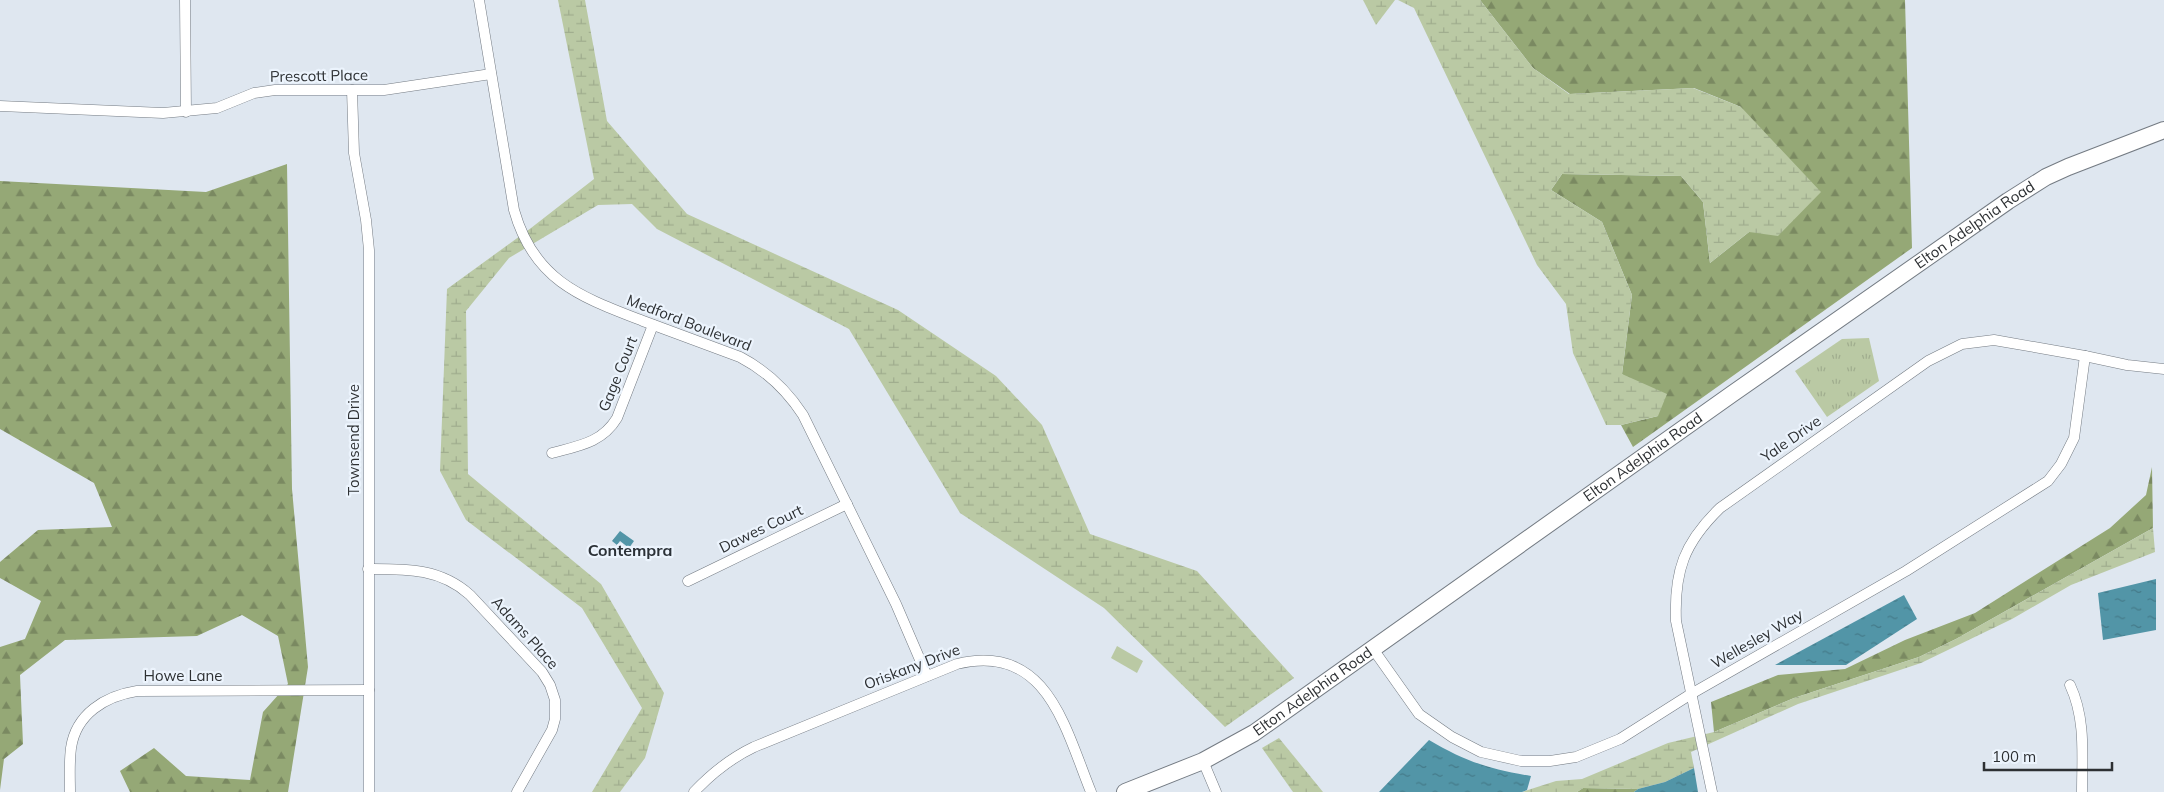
<svg xmlns="http://www.w3.org/2000/svg" width="2164" height="792" viewBox="0 0 2164 792" font-family="Mulish,sans-serif">
<style>
.grass{fill:url(#grass-tufts)}
.forest{fill:url(#forest-firs)}
.wetland{fill:url(#wetland-marsh)}
.pitch{fill:#bac9a4}
.water{fill:url(#water-ripples)}
.lines{fill:none;stroke-linecap:round;stroke-linejoin:round}
.minor-casing{stroke:#747b83;stroke-width:11}
.primary-casing{stroke:#747b83;stroke-width:18}
.minor{stroke:#fff;stroke-width:10}
.primary{stroke:#fff;stroke-width:16}
.labels{text-anchor:middle;stroke-width:4.5;stroke-linejoin:round;paint-order:stroke}
.street-label{font-size:15px;fill:#2d3033;stroke:#ecf4fd}
.neighbourhood-label{font-size:16px;font-weight:bold;fill:#2b3137;stroke:#ecf4fd}
</style>
<defs>
<pattern id="grass-tufts" width="24" height="20" patternUnits="userSpaceOnUse" patternTransform="scale(1.25)"><rect width="24" height="20" fill="#bac9a4"/><path d="M3 7l-1-3M5 7V3M7 7l1-3M15 17l-1-3M17 17v-4M19 17l1-3" fill="none" stroke="#a0ad8e"/></pattern>
<pattern id="forest-firs" width="22" height="20" patternUnits="userSpaceOnUse" patternTransform="scale(1.25)"><rect width="22" height="20" fill="#95a876"/><path d="M5 1l3.5 6h-7zM16 11l3.5 6h-7z" fill="#7a8961"/></pattern>
<pattern id="wetland-marsh" width="20" height="14" patternUnits="userSpaceOnUse" patternTransform="scale(1.25)"><rect width="20" height="14" fill="#bac9a4"/><path d="M1 5h8M5 5V1M11 12h8M15 12V8" fill="none" stroke="#a0ad8e"/></pattern>
<pattern id="water-ripples" width="26" height="14" patternUnits="userSpaceOnUse" patternTransform="scale(1.25)"><rect width="26" height="14" fill="#5295a7"/><path d="M2 4q2-2 4 0t4 0M15 11q2-2 4 0t4 0" fill="none" stroke="#447a89"/></pattern>
</defs>
<rect width="100%" height="100%" fill="#dfe7f0"/>
<path class="grass" d="M1869,338l10,43 -52,36 -32,-46 47,-32z"/>
<g class="forest">
<path d="M1480,0h425l7,248 -279,199 -12,-22 37,-9 -36,-42 10,-79 -30,-73 -51,-32 11,-16 119,2 22,26 7,61 39,-31 -8,-125 -47,-19 -124,6 -37,-26z"/>
<path d="M287,164l5,325 16,178 -20,125h-158l-10,-21 34,-23 32,28 64,4 13,-68 25,-28 -10,-48 -36,-21 -45,21 -132,4 -45,35 3,69 -19,15 -4,31v-143l25,-8 16,-38 -41,-23v-16l38,-32 74,-3 -18,-44 -94,-54v-248l206,11z"/>
<path d="M2152,467l1,61 -197,111 -37,18 -125,41 -80,34 -3,-30 67,-27 67,-6 60,-29 70,-27 135,-85 36,-33z"/>
<path d="M1583,788l55,1 -4,3h-57z"/>
</g>
<g class="wetland">
<path d="M558,0h27l22,121 80,93 211,96 98,66 46,49 48,109 107,37 97,107 -69,49 -121,-119 -144,-95 -111,-184 -192,-100 -25,-25 -34,1 -89,53 -43,53 2,163 133,110 63,109 -19,65 -25,34h-28l50,-84 -60,-100 -116,-88 -26,-49 7,-182 84,-61 63,-49z"/>
<path d="M1363,0h32l-19,25z"/>
<path d="M1398,0h82l53,68 36,26 124,-6 48,19 80,85 -43,44 -29,-4 -39,31 -7,-61 -22,-26 -119,-2 -11,16 51,32 30,73 -10,79 45,20 -9,22 -37,9h-15l-33,-72 -7,-49 -29,-39 -123,-257z"/>
<path d="M2153,528l2,24 -84,33 -59,34 -91,44 -123,41 -107,48 3,16 -29,14 -27,7 -55,-1 -6,4h-55l34,-11 26,-2 86,-36 46,-11 80,-34 125,-41 37,-18z"/>
<path d="M1279,738l44,54h-30l-31,-44z"/>
</g>
<path class="pitch" d="M1117,646l26,15 -6,12 -26,-15z"/>
<g class="water">
<path d="M620,531l14,10 -5,7 -9,-7 -3,4 -5,-4z"/>
<path d="M2156,579v51l-53,10 -5,-47z"/>
<path d="M1904,595l13,24 -71,46h-71z"/>
<path d="M1429,740c37,22 61,29 102,36l-4,14 -5,2h-143z"/>
<path d="M1694,768l4,24h-64l4,-3 27,-7z"/>
</g>
<g class="lines">
<defs>
<g id="minor">
<path d="M185,0l1,112"/>
<path d="M479,0l35,210c20,71 67,87 129,111 32,12 65,24 97,36 27,14 46,32 63,58l93,189 31,72"/>
<path d="M352,90l2,63 12,67 3,30v542"/>
<path d="M0,106l163,7 54,-5 37,-15 21,-3h109l107,-16"/>
<path d="M552,453c26,-7 50,-10 65,-35l36,-93"/>
<path d="M368,569c38,0 72,-1 102,26l72,77 8,13 5,15v19l-3,11 -35,62"/>
<path d="M688,581l159,-77"/>
<path d="M1373,649l46,65 33,23 29,15 40,9h29l26,-4 44,-18 71,-45 215,-123 142,-90 13,-17 13,-26 11,-82"/>
<path d="M2070,685c16,34 12,71 12,107"/>
<path d="M1203,761l13,31"/>
<path d="M70,792c0,-14 -1,-29 1,-44 5,-34 34,-52 66,-57l232,-1"/>
<path d="M694,792c18,-19 37,-34 60,-45l203,-83c90,-22 108,64 134,128"/>
<path d="M1712,792l-36,-171c-2,-50 8,-78 44,-113l208,-147 34,-17 32,-4 91,16 42,9 37,4"/>
</g>
<g id="primary">
<path id="s1" d="M1125,792l78,-31 51,-28 478,-339 276,-193 38,-24 22,-10 96,-37"/>
</g>
</defs>
<use href="#minor" class="minor-casing"/>
<use href="#primary" class="primary-casing"/>
<use href="#minor" class="minor"/>
<use href="#primary" class="primary"/>
</g>
<g class="labels">
<g class="street-label">
<text transform="translate(319 76) rotate(-1)" y="5">Prescott Place</text>
<text dy="5" stroke="none"><textPath href="#s1" startOffset="1024">Elton Adelphia Road</textPath></text>
<text transform="translate(689 323) rotate(21)" y="5">Medford Boulevard</text>
<text transform="translate(618 374) rotate(-68)" y="5">Gage Court</text>
<text transform="translate(1791 439) rotate(-35)" y="5">Yale Drive</text>
<text transform="translate(354 440) rotate(-90)" y="5">Townsend Drive</text>
<text dy="5" stroke="none"><textPath href="#s1" startOffset="619">Elton Adelphia Road</textPath></text>
<text transform="translate(761 529) rotate(-26)" y="5">Dawes Court</text>
<text transform="translate(525 633) rotate(48)" y="5">Adams Place</text>
<text transform="translate(1757 639) rotate(-30)" y="5">Wellesley Way</text>
<text transform="translate(912 667) rotate(-21)" y="5">Oriskany Drive</text>
<text x="183" y="681">Howe Lane</text>
<text dy="5" stroke="none"><textPath href="#s1" startOffset="214">Elton Adelphia Road</textPath></text>
</g>
<g class="neighbourhood-label">
<text x="630" y="556">Contempra</text>
</g>
</g>
<path d="M1984 762v8h128v-8" fill="none" stroke="#2d3033" stroke-width="2.5"/>
<text x="1992" y="762" font-size="15" fill="#2d3033" stroke="#ecf4fd" stroke-width="4" paint-order="stroke">100 m</text>
</svg>
